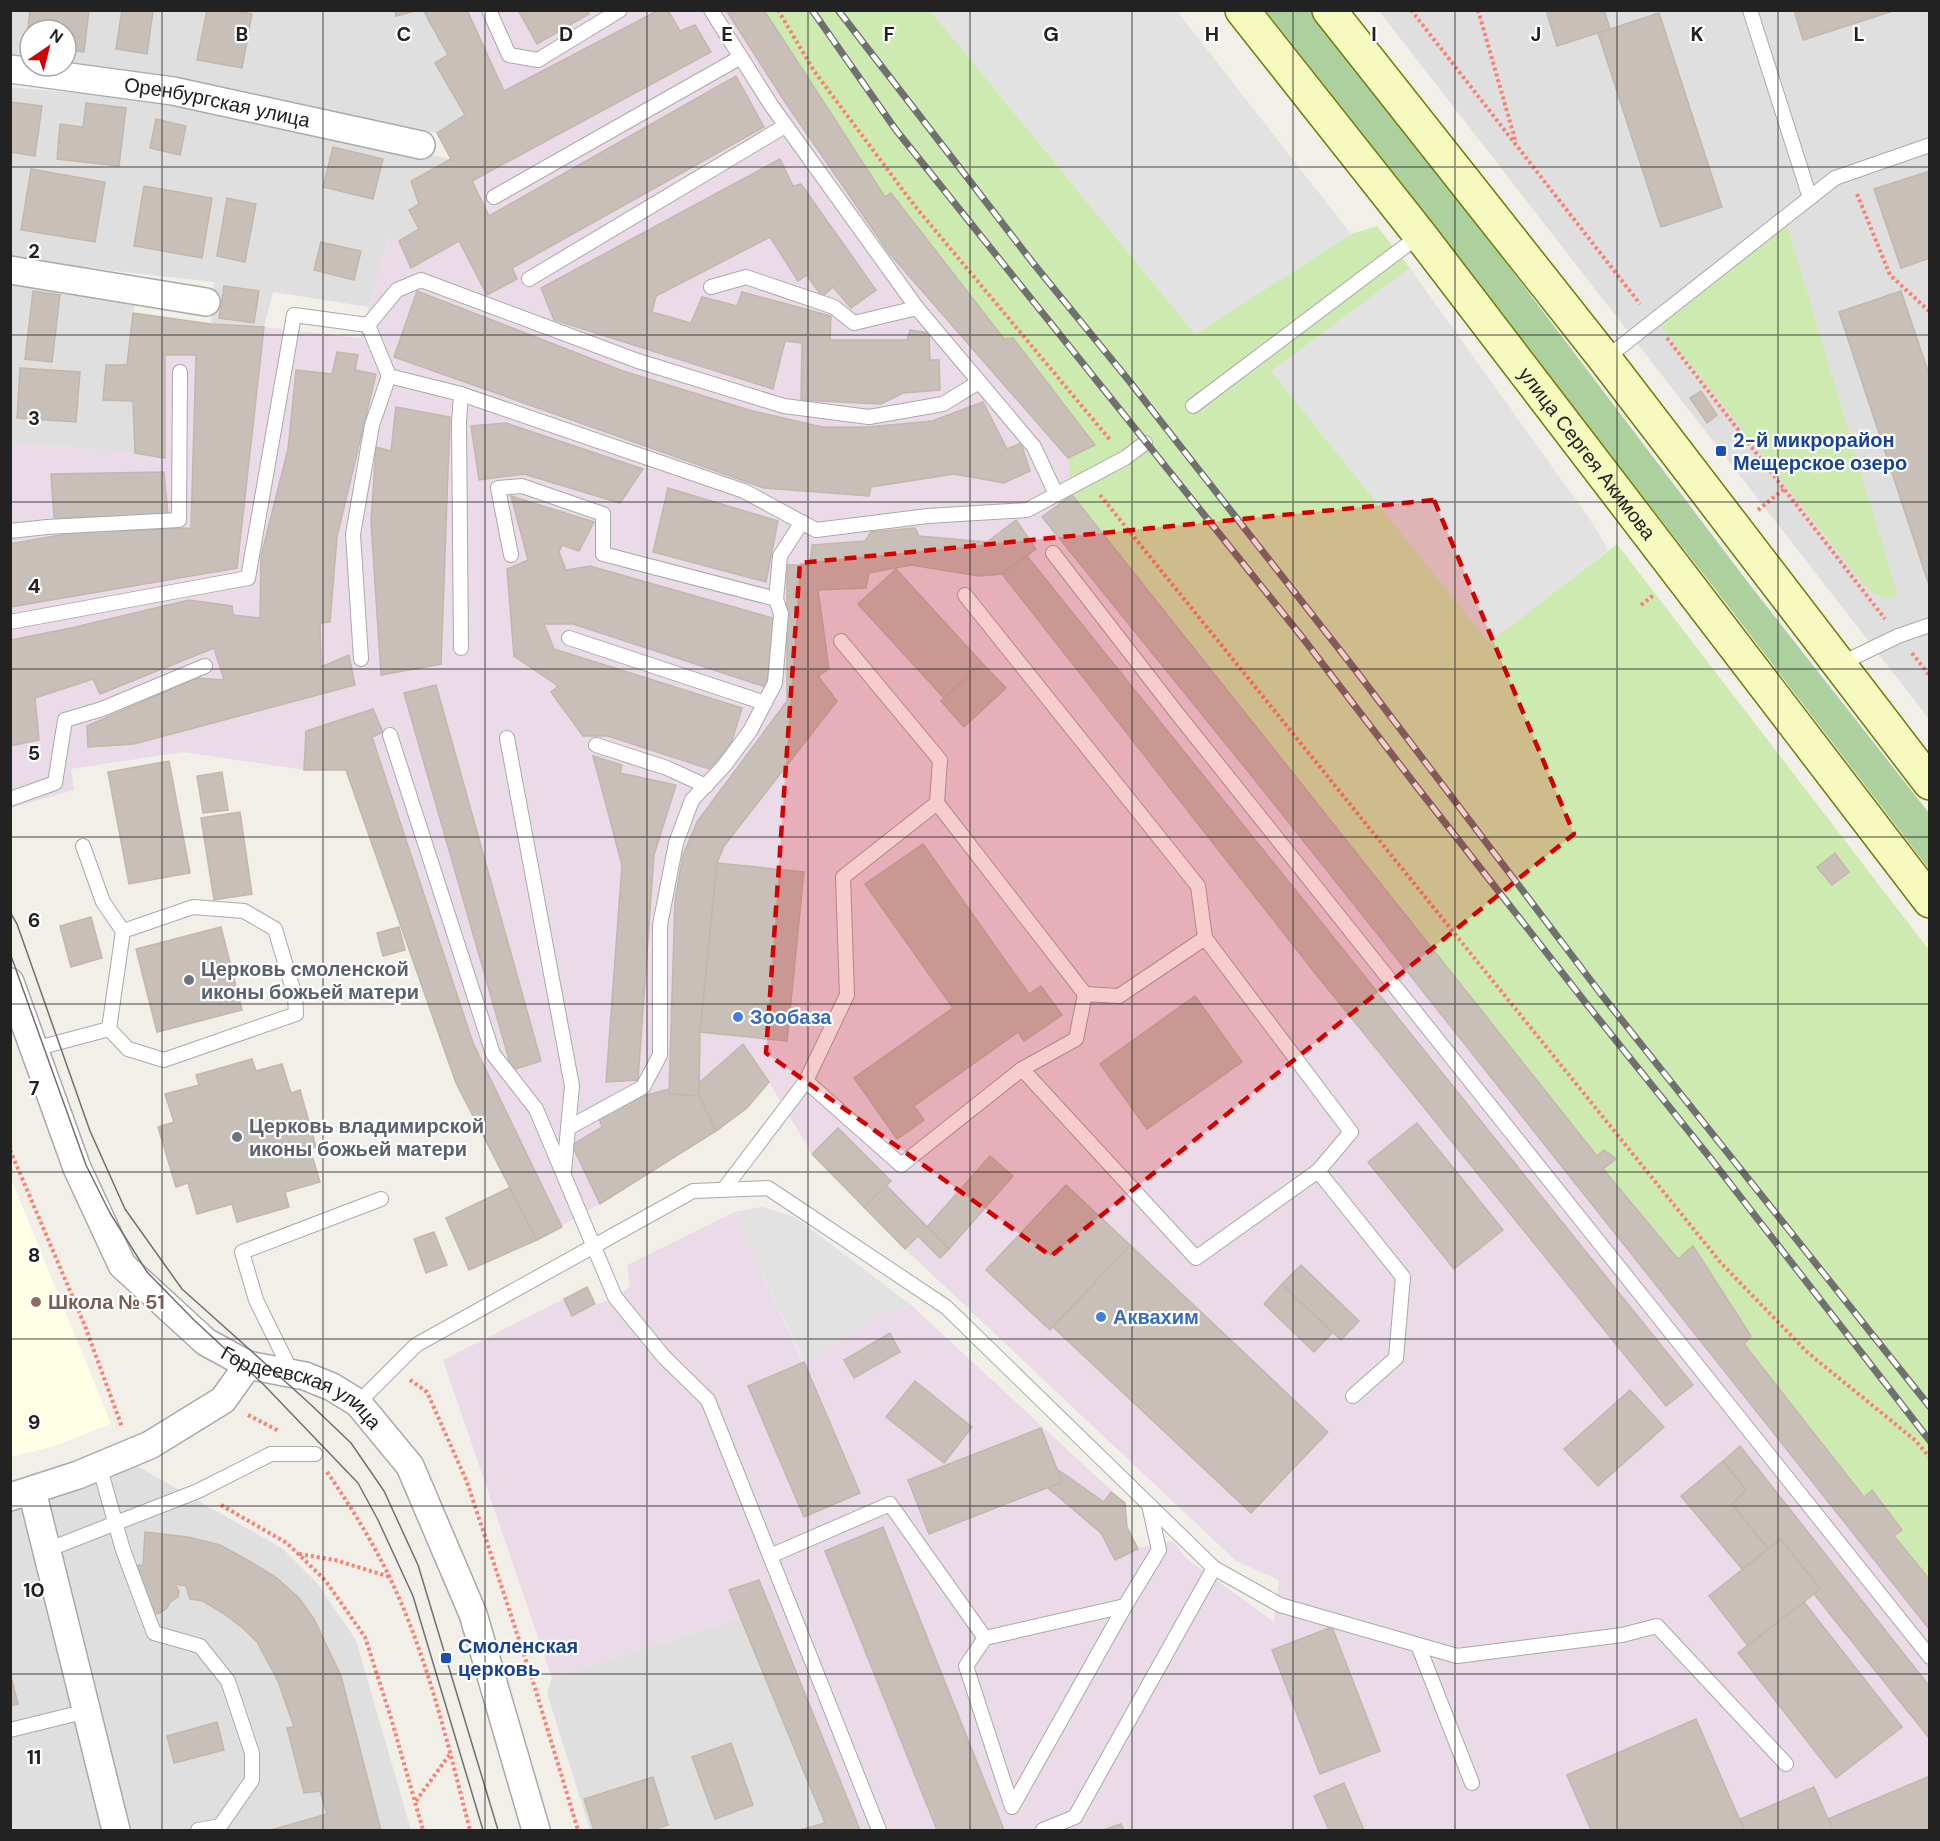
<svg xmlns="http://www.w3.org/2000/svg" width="1940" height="1841" viewBox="0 0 1940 1841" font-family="'DM Sans',sans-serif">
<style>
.residential{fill:#e0dfdf}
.industrial{fill:#ebdbe8}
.education{fill:#ffffe5}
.grass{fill:#cdebb0}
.forest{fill:#add19e}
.parking{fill:#e2e2e2}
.building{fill:#c7bfb8;stroke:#c4b6ab;stroke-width:1.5}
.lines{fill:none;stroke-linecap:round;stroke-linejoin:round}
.lane-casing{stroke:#a9a9a9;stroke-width:16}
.street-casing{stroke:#a9a9a9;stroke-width:30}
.secondary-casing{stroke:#707d05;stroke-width:36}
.path{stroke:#fa8072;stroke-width:4;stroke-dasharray:3 3;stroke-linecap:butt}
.lane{stroke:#fff;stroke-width:14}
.street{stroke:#fff;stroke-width:27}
.secondary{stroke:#f7fabf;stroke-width:33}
.tram{stroke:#707070;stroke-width:1.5}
.rail-casing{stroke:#707070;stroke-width:7}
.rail{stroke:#fff;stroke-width:4.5;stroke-dasharray:14;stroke-linecap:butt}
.marked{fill:#d40000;fill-opacity:0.2;stroke:#d40000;stroke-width:4.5;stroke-dasharray:12 8;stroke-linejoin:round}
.grid{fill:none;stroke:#222;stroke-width:1.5;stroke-opacity:0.55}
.transit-dot{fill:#1a4fb4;stroke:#fff;stroke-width:2}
.worship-dot{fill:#6b7280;stroke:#fff;stroke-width:2}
.shop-dot{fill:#3f7fe0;stroke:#fff;stroke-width:2}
.education-dot{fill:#8d6e63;stroke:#fff;stroke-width:2}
.labels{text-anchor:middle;stroke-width:4.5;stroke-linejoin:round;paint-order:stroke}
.street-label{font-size:20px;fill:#222;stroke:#fff}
.transit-label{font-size:20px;font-weight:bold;fill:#164399;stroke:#fff;text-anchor:start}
.worship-label{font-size:20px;font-weight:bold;fill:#5b616d;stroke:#fff;text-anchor:start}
.shop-label{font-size:20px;font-weight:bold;fill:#366cbe;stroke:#fff;text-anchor:start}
.education-label{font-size:20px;font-weight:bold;fill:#785e54;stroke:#fff;text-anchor:start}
.grid-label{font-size:20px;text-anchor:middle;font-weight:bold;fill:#222;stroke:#fff;stroke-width:4.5;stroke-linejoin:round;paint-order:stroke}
</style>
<rect width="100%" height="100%" fill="#f2efe9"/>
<g class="residential">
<path d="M395,10l1,6 27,-5 25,44 -13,8 30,52 -28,18 -267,-53 -104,-14v-36h-36v34l-19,-2v-51z"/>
<path d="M1379,11h550v708z"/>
<path d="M10,87l163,15 278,57 -32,45 -10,6 10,19 -20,12 -11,-2 -19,68 -96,-15 -9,35 -53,-3 3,-42 -161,-18 -42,-7z"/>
<path d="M10,278l127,21 -4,14 -6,52 6,36 2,52 -124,-10z"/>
<path d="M130,1462l153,87 34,34 39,57 55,190h-400v-323z"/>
<path d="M741,1618l84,205 -25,7h-210l-43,-137 5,-15z"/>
</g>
<path class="industrial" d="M423,11h341l121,185 6,-3 113,146 9,-1 82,107 -23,50 524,660 8,-5 12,9 77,87 58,90 113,160 8,-6 57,90v250h-1129l24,-8 -83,-204 -189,60 -109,-318 121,-61 9,16 42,-18 15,-10 -3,-22 107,-53 69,150 81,-49 27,-8 214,198 2,24 11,21 35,-7 13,17 88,64 5,-42 -43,-19 -331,-312 -93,-95 -43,-72 -22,26 -78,-19 -29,8 -41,20 3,10 -30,18 28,59 -63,36 -81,-157 -110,-313h-42l-121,-18 -112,17 3,21 -63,18v-365l124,10 -2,-52 -30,-1 24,-35 6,-52 78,11 53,3 96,11 28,-99 11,2 20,-12 -10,-19 10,-7 -8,-22 40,-22 -14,-26 28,-18 -30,-52 12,-8z"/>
<path class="education" d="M11,1179l100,245 -57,22 -43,11z"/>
<g class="grass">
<path d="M764,11h167l264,323 156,-100 26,-8 33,42 -138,103 217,271 128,-98 312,406v630l-35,-44 -22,-45 -8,6 -120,-153 7,-9 -58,-89 -15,13 -75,-90 12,-11 -11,-8 -7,6 -525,-661 -4,-37 27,-13 -91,-106 -112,-146 -7,4z"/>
<path d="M1787,225l111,371 -15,2 -15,-8 -208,-265z"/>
</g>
<path class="forest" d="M1263,11h48l53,64 386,510 179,228v56l-217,-284z"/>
<g class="parking">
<path d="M931,11h246l174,223 -156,100z"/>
<path d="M1410,268l183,256 15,26 -119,93 -218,-272z"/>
<path d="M762,1207l33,10 116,88 -27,8 -80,49 -70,-150z"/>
</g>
<g class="building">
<path d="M30,10h59l-5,42 -18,-2v-20h-36v16l-4,-1z"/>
<path d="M122,10l31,1 -6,43 -31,-5z"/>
<path d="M207,10h27l18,4 -10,54 -45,-8z"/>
<path d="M395,10h25l-24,6z"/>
<path d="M423,10h44l37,81 155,-81h9l12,21 15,-6 16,27 -239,129 17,35 247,-140 28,51 -252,141 5,11 -30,16 -28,-54 -48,27 -12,-27 20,-12 -10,-19 10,-6 -8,-23 40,-22 -14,-26 28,-18 -30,-52 13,-8z"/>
<path d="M518,10h69l2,4 -52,30z"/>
<path d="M726,10h38l121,187 6,-4 113,146 9,-1 82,107 -27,13 -179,-205 -104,-151z"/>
<path d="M1546,10h58l6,19 -53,17z"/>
<path d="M1794,10h102l-93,30z"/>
<path d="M1659,13l63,194 -61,20 -63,-194z"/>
<path d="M10,102l32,4 -7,50 -25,-4z"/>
<path d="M86,103l40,5 -7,58 -62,-7 3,-35 23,3z"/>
<path d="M156,119l30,7 -6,29 -30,-7z"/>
<path d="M333,147l50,12 -10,40 -50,-12z"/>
<path d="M780,159l13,27 8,-2 75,106 -25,18 -18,-21 -11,10 -15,-22 -9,6 -28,-44 -114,59 -4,16 39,11 11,-26 35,9 5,-14 89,24 -1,24h77l3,-10 19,3 1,27h9l1,30 -37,3 -22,11 -80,-4 1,-57 -17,-2 -12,48 -219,-69 -13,-32z"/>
<path d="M31,169l74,13 -10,60 -74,-12z"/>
<path d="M1930,171v87l-29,10 -27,-79z"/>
<path d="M144,186l68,12 -10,60 -68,-12z"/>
<path d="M227,198l29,6 -11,58 -28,-6z"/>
<path d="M321,242l40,9 -7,29 -40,-10z"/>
<path d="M224,286l35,5 -5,32 -35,-5z"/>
<path d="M33,291l27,4 -8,67 -27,-3z"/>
<path d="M417,291l206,80 126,39 73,17h46l64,-6 51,-19 24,47 14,-6 9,28 -26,12 -50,-9 -83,13 -2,9 -105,-8 -370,-131z"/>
<path d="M1901,291l29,86v211l-91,-276z"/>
<path d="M133,313l78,11 53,3 -27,241 -227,39v-63l67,-12 114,-4 5,-173h-31v103l-30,-5 -2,-52 -30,-1 3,-35h21z"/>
<path d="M337,352l21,3 -3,15 21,4 -39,163 -7,85 -10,1 1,44 28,-12 6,30 -221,59 -46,3 -1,-21 110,-48 27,2 -10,-32 -114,46 -7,-15 -58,19 4,42 -29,6v-106l61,-12 118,-28 43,6 1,9 27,3 1,-62 27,-107 8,-79 36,4z"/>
<path d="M20,368l60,4 -4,50 -59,-4z"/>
<path d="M1701,391l16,24 -10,8 -17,-25z"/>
<path d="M396,407l54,10 -9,247 -60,11 -10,-153 5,-75 15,4z"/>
<path d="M506,423l137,46 -23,34 -96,-29 -45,6 -8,-54z"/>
<path d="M164,472l4,43 -114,3 -3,-44z"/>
<path d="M668,488l110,33 -12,61 -113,-30z"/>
<path d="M1072,495l525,661 7,-6 12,9 -13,10 75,90 15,-13 58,90 -7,8 120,153 8,-7 30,40 -8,6 36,44v50l-675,-850 -213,-263z"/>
<path d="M511,496l83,26 -15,29 -17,-6 -3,7 7,18 24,-4 186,53 -10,68 -193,-63h-29l10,25 188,59 -11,36 -22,25 -101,-33h-25l-32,-44 7,-6 -44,-30 -7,-87 21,-9z"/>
<path d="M1016,520l20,29 -34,25 -23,2 -68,-11 -42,8 -3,15 -48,2 11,79 -11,7 19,25 -113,145 -7,17 -17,169 -1,64 -30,-2 6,-194 8,-45 14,-33 90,-121v-136h23l2,-20 53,-4 6,-9 44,-4 4,8 68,6z"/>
<path d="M1027,556l666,829 -27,21 -351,-433 -313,-399z"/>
<path d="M896,569l86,94 -38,35 -86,-94z"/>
<path d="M982,663l24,25 -42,39 -23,-26z"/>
<path d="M436,685l105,376 -29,9 -108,-377z"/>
<path d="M373,709l10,23 -11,5 101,306 89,184 -25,13 -81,-157 -110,-313h-42l2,-39z"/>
<path d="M593,756l29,9 -2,8 56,12 -22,70 -16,225 -32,2 16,-217z"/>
<path d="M169,761l21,112 -61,11 -21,-112z"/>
<path d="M222,772l6,38 -25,3 -6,-37z"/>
<path d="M240,812l12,82 -38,6 -13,-82z"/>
<path d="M923,844l106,150 12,-8 21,29 -38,26 -6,-9 -104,74 10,14 -27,19 -43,-61 99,-70 -88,-124z"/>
<path d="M1835,853l14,19 -17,13 -15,-18z"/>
<path d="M717,863l87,9 -17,169 -87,-9z"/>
<path d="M91,917l11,41 -31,9 -11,-41z"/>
<path d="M221,927l21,83 -85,22 -21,-83z"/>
<path d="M399,927l6,23 -22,6 -6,-23z"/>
<path d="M1195,996l47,66 -95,67 -47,-65z"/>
<path d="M743,1044l26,38 -22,26 -31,23 -17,-35 1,-14z"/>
<path d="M252,1059l4,12 26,-7 9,29 9,-3 16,57 -6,2 10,33 -35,10 4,15 -52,15 -5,-18 -35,10 -9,-31 -12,4 -18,-60 16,-5 -9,-28 34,-9 -3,-10z"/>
<path d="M669,1089v5l30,2 17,35 -116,73 -28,-59 30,-18 -3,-9 41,-21z"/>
<path d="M1417,1123l86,107 -49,39 -86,-107z"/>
<path d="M838,1128l53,53 -27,26 -52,-53z"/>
<path d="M990,1156l23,20 -64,73 -22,-22z"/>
<path d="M886,1185l63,64 -9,9 -22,-22 -13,13 -41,-42z"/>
<path d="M1066,1185l64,60 -80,85 -64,-60z"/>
<path d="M509,1188l28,52 -68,30 -23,-52z"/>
<path d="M434,1232l13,33 -21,8 -12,-34z"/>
<path d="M1130,1245l198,187 -77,81 -198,-186z"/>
<path d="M1301,1265l58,56 -18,19 -59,-56z"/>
<path d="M1282,1284l50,49 -18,19 -50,-48z"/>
<path d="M587,1287l8,17 -23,12 -8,-17z"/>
<path d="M890,1333l10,19 -46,26 -10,-18z"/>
<path d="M804,1362l56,131 -56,24 -56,-131z"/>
<path d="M915,1381l57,46 -28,36 -58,-46z"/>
<path d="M1630,1390l34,37 -66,59 -34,-37z"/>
<path d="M1041,1428l21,54 -133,52 -21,-54z"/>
<path d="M1740,1446l190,241v52l-116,-145 6,-5 -39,-50 -13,10 -36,-45 14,-14 -23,-29z"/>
<path d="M1723,1461l23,29 -14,14 36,45 -26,20 -61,-73z"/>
<path d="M1057,1469l47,33 7,-10 14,11 2,24 11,22 -23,11 -14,-27 -53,-45 14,-6z"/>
<path d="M883,1527l121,303h-67l-112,-279z"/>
<path d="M145,1532l43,5 32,8 31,17 26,16 22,20 15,21 27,57 40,154h-106l-1,-1 53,-15 -7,-23 -16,2 -17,-65 7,-1 -16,-46 -21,-39 -13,-13 -21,-16 -20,-12 -13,-2 -4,-13 -11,-2 4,7 -1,6 -8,5 -3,6 -7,5 -10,2 -15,-49 8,-1z"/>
<path d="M1781,1539l39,50 -72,57 -39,-50z"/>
<path d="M759,1580l101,250h-60l25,-7 -96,-233z"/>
<path d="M1804,1602l98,125 -66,51 -98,-125z"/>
<path d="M1332,1627l48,124 -60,23 -48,-124z"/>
<path d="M10,1673l8,31 -8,2z"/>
<path d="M1696,1719l48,111h-153l-24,-55z"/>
<path d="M217,1722l7,28 -50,13 -7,-27z"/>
<path d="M731,1743l22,62 -38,14 -23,-62z"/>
<path d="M1930,1776v54h-97l-5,-11z"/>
<path d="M653,1777l15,48 -17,5h-57l-10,-31z"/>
<path d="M1344,1783l20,47h-35l-15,-34z"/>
<path d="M1814,1787l19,43h-89l-4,-11z"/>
<path d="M1121,1824l3,6h-21z"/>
</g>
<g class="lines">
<defs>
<g id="lane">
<path d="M489,10l20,45 29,5 82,-50"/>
<path d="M711,10l60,95 146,203 117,139 22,47"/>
<path d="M1750,10l60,188"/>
<path d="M494,197l247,-140"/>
<path d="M529,279l256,-153"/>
<path d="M711,287l35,-10 88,30 20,16 63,-15"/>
<path d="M368,325l21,51 72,18 283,97 72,39 112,-14 99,-6 98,-52 20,-15"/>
<path d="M368,325l29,-35 24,-10 217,81 146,45 85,11 74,-13 36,-22"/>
<path d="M1605,359l230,-181 95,-33"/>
<path d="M461,394l-2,28 2,226"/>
<path d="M1193,406l227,-171"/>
<path d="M10,531l37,-4 132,-7 1,-148"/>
<path d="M1053,553l123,159 754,945"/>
<path d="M511,555l-13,-67 24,-2 81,28v40l173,45"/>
<path d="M965,595l233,291 7,52"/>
<path d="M10,622l238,-44 46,-263 74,10"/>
<path d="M569,638l196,65"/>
<path d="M841,641l99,119 -3,43"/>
<path d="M361,659l-8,-125 19,-109 17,-49"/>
<path d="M1838,665l60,-29 32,-11"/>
<path d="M390,735l103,319 43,55 79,188 49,60 44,43 171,430"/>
<path d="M507,738l65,348 -8,85"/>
<path d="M596,745l71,23 39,18"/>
<path d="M10,799l45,-16 10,-63 37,-11 103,-43"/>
<path d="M83,846l20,56 20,29"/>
<path d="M34,1049l75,-20 19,20 36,11 132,-46 -1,-18 -20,-67 -31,-18 -51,-4 -70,24 -14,98"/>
<path d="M1022,1069l54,-30 9,-45"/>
<path d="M568,1128l75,-41 17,-32v-130l16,-82 16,-43 32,-34 26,-35 25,-48 6,-69 -5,-15 4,-43 22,-34"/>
<path d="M1318,1171l85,106 -7,81 -43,38"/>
<path d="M724,1189l82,-108 41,-86 -4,-118 94,-74 148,191 34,2 86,-58 146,194 -33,39 -122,87 -174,-189 -121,96 -95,-84"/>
<path d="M292,1373l-36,-73 -14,-48 139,-53"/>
<path d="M358,1403l58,-58 277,-154 75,-3 178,119 268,261 66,37 177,51 165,-21 35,-9 129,138"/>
<path d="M99,1465l24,85 31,83 46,13 28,35 24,72v27l-32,46 -22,4"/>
<path d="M47,1550l151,-59 73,-37h44"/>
<path d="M770,1556l120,-52 95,134 140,-32 -113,201 -46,-141 19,-28"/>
<path d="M1125,1606l34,-56 -10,-45"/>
<path d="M1418,1645l54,138"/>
<path d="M10,1730l77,-19"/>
<path d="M1043,1830l32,-13 139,-249"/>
</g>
<g id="street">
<path id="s1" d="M10,69l163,22 248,54"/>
<path d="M10,270l196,32"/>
<path id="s2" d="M10,982l67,186 45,97 84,77 42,23 57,11 27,11 26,16 52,63 63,148 63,216"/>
<path d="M32,1491l84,339"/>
<path d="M10,1497l68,-22 72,-30 73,-45 25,-35"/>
</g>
<g id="secondary">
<path id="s3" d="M1242,10l178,225 510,666"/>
<path d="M1329,10l276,349 325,424"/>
</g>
</defs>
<use href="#lane" class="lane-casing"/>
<use href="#street" class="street-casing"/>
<use href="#secondary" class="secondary-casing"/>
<g class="path">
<path d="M778,10l36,61 100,134 197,236"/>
<path d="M1411,10l229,294"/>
<path d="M1478,10l38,133"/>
<path d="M1857,194l33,81 40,37"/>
<path d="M1667,338l218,281"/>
<path d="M1100,495l621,768 86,89 109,89 14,17"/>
<path d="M1758,510l26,-21"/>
<path d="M1641,605l14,-11"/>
<path d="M1912,653l18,23"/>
<path d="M10,1150l75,176 37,101"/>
<path d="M410,1380l17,12 40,90 68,206 43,142"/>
<path d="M248,1415l31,16"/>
<path d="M327,1472c23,33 45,69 63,106 38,80 58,167 80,252"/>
<path d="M221,1505l66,38 38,37 40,57 26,81 32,112"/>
<path d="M299,1554l36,6 55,17"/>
<path d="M416,1801l34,-47"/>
</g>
<use href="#lane" class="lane"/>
<use href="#street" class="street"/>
<use href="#secondary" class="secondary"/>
<g class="tram">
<path d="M10,912l7,12 73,207 35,78 57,80 126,113 43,41 33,48 34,74 80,265"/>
<path d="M10,953l76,212 24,48 37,59 47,48 70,65 94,98 20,37 35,76 70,234"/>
</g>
<defs>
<g id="rail">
<path d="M812,10l84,120 406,507 115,150 168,215 126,157 219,282"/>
<path d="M838,10l195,253 97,119 227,290 244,322 329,413"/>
</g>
</defs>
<use href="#rail" class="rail-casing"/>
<use href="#rail" class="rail"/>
</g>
<path class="marked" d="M1434,500l140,334 -523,422 -285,-203 34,-490z"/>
<path class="grid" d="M162,10v1820M323,10v1820M485,10v1820M647,10v1820M808,10v1820M970,10v1820M1132,10v1820M1293,10v1820M1455,10v1820M1617,10v1820M1778,10v1820M10,167h1920M10,335h1920M10,502h1920M10,669h1920M10,837h1920M10,1004h1920M10,1172h1920M10,1339h1920M10,1506h1920M10,1674h1920"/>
<g class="transit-dot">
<rect x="1715" y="445" width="12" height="12" rx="3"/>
<rect x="440" y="1652" width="12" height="12" rx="3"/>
</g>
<g class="worship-dot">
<circle cx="189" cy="980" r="6"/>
<circle cx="237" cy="1137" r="6"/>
</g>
<g class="shop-dot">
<circle cx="738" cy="1017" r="6"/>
<circle cx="1101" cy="1317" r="6"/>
</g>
<circle class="education-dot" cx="36" cy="1302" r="6"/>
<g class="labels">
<g class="street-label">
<text dy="7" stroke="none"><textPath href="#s1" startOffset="210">Оренбургская улица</textPath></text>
<text dy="7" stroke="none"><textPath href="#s3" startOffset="562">улица Сергея Акимова</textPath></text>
<text dy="7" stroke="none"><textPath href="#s2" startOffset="526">Гордеевская улица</textPath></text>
</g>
<g class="transit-label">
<text x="1733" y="447">2-й микрорайон<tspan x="1733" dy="23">Мещерское озеро</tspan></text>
<text x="458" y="1653">Смоленская<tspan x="458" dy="23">церковь</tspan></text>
</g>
<g class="worship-label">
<text x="201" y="976">Церковь смоленской<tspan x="201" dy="23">иконы божьей матери</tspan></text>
<text x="249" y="1133">Церковь владимирской<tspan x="249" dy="23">иконы божьей матери</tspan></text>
</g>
<g class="shop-label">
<text x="750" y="1024">Зообаза</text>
<text x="1113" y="1324">Аквахим</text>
</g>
<g class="education-label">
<text x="48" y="1309">Школа № 51</text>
</g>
</g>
<g class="grid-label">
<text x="242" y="41">B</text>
<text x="404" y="41">C</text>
<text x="566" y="41">D</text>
<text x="727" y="41">E</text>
<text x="889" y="41">F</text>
<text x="1051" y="41">G</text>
<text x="1212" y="41">H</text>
<text x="1374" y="41">I</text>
<text x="1536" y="41">J</text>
<text x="1697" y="41">K</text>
<text x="1859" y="41">L</text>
<text x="34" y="258">2</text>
<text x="34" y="425">3</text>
<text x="34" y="593">4</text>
<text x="34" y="760">5</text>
<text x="34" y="927">6</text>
<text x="34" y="1095">7</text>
<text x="34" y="1262">8</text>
<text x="34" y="1429">9</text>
<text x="34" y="1597">10</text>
<text x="34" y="1764">11</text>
</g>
<rect width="1940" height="1841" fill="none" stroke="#222222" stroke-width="24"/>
<g transform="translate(48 48) rotate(35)"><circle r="28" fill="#ffffff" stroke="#a7a7a7" stroke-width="1.5"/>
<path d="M0-4.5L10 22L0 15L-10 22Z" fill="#d40000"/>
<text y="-9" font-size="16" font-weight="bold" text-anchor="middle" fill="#222222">N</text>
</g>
</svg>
